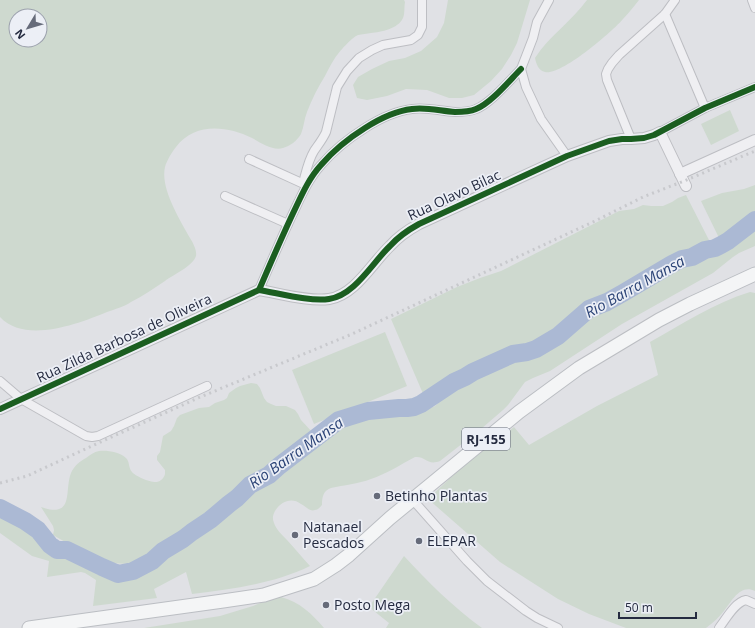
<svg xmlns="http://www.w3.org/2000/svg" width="755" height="628" viewBox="0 0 755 628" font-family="'Open Sans',sans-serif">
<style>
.green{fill:#ced9cf;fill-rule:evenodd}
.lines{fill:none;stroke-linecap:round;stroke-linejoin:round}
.river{stroke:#abb9d4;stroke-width:18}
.minor-casing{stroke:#bdbec3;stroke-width:10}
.tertiary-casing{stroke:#bdbec3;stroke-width:12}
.primary-casing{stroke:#bbbec3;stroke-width:15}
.minor{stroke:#efeff2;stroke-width:8}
.tertiary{stroke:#efeff2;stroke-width:10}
.primary{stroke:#f4f5f6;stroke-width:13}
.rail{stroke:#c8c9cd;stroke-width:3;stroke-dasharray:2 4;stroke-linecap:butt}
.cycleway-casing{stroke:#eceff6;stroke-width:8}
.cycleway{stroke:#1b5e20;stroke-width:6}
.poi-dot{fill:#666b7a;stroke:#eceff6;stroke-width:1.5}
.labels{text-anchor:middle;stroke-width:3.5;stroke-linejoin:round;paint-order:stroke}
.shield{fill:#eceff6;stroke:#616677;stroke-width:1}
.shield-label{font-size:13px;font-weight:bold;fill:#252b40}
.street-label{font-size:14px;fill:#252b40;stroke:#eceff6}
.poi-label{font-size:14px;fill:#252b40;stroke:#eceff6;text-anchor:start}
.water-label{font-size:15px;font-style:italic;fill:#2c4477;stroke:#eceff6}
</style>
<rect width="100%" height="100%" fill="#e0e1e5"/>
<g class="green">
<path d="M0,0h404l1,2c-1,5 0,12 -2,16 -5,11 -22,14 -32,15 -4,1 -9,1 -13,2 -7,3 -19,17 -23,23 -4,6 -7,12 -10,18 -7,11 -13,23 -18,36 -3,7 -3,15 -6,22 -4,7 -11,12 -18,14 -10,3 -22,-5 -31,-10 -25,-12 -57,-16 -76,9 -4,5 -9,13 -11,20 -5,21 15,53 25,71 3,5 7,12 6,18 -3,10 -23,19 -31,25 -11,7 -22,15 -34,21 -7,5 -16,7 -24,10 -29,12 -82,32 -107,5zM16,16h24v24h-24z"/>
<path d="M448,0h82l-13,43 -6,12 -9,14 -11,12 -17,14 -12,3h-13l-22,-8 -21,-1 -19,7 -20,4 -10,-2 -4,-13 5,-8 14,-8 17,-8 16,-3 16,-7 16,-14 7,-14z"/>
<path d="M587,0h52c-5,6 -10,13 -16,19 -11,13 -62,57 -78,53 -6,-1 -9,-8 -10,-14 14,-22 37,-37 52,-58z"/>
<path d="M730,110l9,21 -28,14 -10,-21z"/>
<path d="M755,185v30l-34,27 -20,-41 21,-8 22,-4z"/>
<path d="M686,195l25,49 -14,3 -18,7 -67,37 -23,12 -17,10 -31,26 -8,6 -20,4 -63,31 -26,16 -33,-77 66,-32 23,-9 21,-7 118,-60 15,-2 9,-4 8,1h12l9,-4 6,-4z"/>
<path d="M755,224v22l-16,7 -6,4 -20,16 -91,51 -72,47 -17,7 -8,4 -17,23 -5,5 -22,19 -41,32c-13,5 -14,-5 -25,-4 -15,8 -29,17 -44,22 -13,5 -27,6 -40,9 -8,3 -9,9 -9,17 -2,2 -4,5 -7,5 -5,2 -10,-4 -14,-6 -9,-7 -20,-3 -26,7 -2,4 -3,7 -1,12 2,6 8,12 13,17 8,9 15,17 23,26 -37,18 -78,23 -118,28l-6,-22 -32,17 3,9 -64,8 3,-26 -11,-7 -4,-1 -34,5 2,-16 -17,-5 -32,-23v-21l29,17 8,8 15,20 3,1 9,-6 5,2 21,11 29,12 13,-2 7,-3 69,-46 25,-18 14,-12 6,-7 15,-10 64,-47 12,-6 29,-11 12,-1 19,3 24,-8 7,-3 21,-20 9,-6 23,-12 27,-9 16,-3 5,-2 25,-16 32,-27 9,-2 14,-6 63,-37 26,-12 17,-5z"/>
<path d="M750,292l5,1v298c-15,-7 -23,10 -31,20 -5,6 -11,12 -18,17h-80l-37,-14 -31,-15 -58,-37 -72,-63 35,-33 51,-39 15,18 68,-39 61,-31 -8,-33c32,-18 64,-39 100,-50z"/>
<path d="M385,332l22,54 -93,38 -22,-54z"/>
<path d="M251,383l6,1 3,4 4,10 3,4 4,2 5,2h10l9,4 3,4 3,6 12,13 -45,37 -21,14 -38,32 -17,11 -42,28 -11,6 -9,3 -23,-1 -33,-16 -21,-12 1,-5 -1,-4 -12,-19c34,12 23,-17 30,-34 3,-7 9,-12 15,-15 4,-3 8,-6 13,-7 8,-1 21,1 27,7 4,4 2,9 6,14 3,4 19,11 25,10 4,-1 7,-4 8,-8v-4l-8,-10v-4l3,-4 3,-16 8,-5 3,-5 3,-8 3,-3 19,-7 10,-1 6,-4 9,-3 3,-2 2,-5 7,-5 4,-2z"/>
<path d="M404,556c24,26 49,51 78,72h-96l3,-5 -20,-16z"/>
<path d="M281,597c19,5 31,17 43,31h-180l76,-12 33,-10 15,-6z"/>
</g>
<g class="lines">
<path class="river" d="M0,508l25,13 13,9 12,15 7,5h10l35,17 16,7 15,-3 19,-10 11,-10 20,-12 9,-7 18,-12 19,-16 8,-6 13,-13 19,-10 10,-9 60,-46 29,-9 31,-3h8l7,-1 7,-3 33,-22 11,-5 8,-5 40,-18 14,-2 9,-3 22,-13 31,-27 18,-7 16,-9 49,-29 10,-5 10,-2 13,-7 10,-2 6,-3 7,-4 27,-21"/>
<defs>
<g id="minor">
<path d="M549,0l-12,22 -4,16 -12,31 5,18 15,32 26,37"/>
<path d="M752,0l3,8"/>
<path d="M665,14l40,94"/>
<path d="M660,132l45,-24 50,-21"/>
<path d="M631,139l-24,-59 -1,-6 2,-5 4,-6 7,-8 46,-41 10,-14"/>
<path d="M249,159l57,26"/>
<path d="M303,183c3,-11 5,-22 11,-32 4,-6 9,-12 12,-19l11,-45 10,-16 12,-13 13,-8 11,-5 28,-5 7,-5 4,-8v-27"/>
<path d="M225,196l63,28"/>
<path d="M259,290c12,-28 24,-56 37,-83 7,-15 14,-30 25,-42 12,-14 28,-27 44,-37 14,-9 30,-17 47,-19 15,-2 28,2 43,3 6,0 14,0 21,-3 15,-6 33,-28 45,-40"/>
<path d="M0,381l21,18 65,37 6,1 6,-1 109,-50"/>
<path d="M412,499l55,62 20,20 39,30 11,7 21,10"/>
<path d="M719,628c7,-9 16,-26 27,-28l9,4"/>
</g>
<g id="tertiary">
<path d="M680,174l75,-34"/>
<path d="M0,409l259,-119c19,3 51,12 70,9 26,-4 43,-36 61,-53 8,-9 18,-16 29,-22l148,-68 42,-15 13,-2h9l13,-1 10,-3 6,-3 26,54"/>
</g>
<path id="primary" d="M29,628l194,-27 41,-6 50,-16 22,-14 13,-10 41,-37 129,-106 60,-44 80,-48 31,-16 65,-30"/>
</defs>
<use href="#minor" class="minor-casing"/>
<use href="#tertiary" class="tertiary-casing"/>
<use href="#primary" class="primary-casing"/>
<use href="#minor" class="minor"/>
<use href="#tertiary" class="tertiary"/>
<use href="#primary" class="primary"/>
<path class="rail" d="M0,483l27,-7 67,-31 104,-47 154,-64 243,-113 48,-24 41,-16 71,-30"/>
<defs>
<g id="cycleway">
<path d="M259,290c19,3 51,12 70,9 26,-4 43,-36 61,-53 8,-9 18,-16 29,-22l148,-68 42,-15 13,-2h9l13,-1 10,-3 51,-27 50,-21"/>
<path d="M259,290c12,-28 24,-56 37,-83 7,-15 14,-30 25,-42 12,-14 28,-27 44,-37 14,-9 30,-17 47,-19 15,-2 28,2 43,3 6,0 14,0 21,-3 15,-6 33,-28 45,-40"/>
<path d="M0,409l259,-119"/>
</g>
</defs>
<use href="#cycleway" class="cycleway-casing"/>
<use href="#cycleway" class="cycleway"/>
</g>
<g class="poi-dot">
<circle cx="377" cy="496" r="4"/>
<circle cx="295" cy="535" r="4"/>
<circle cx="419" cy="541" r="4"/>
<circle cx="326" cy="605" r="4"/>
</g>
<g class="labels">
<rect class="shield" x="462" y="428" width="48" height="22" rx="3"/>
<g class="shield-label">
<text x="486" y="444">RJ-155</text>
</g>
<g class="street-label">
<text transform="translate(454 195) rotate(-25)" y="5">Rua Olavo Bilac</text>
<text transform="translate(124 338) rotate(-25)" y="5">Rua Zilda Barbosa de Oliveira</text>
</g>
<g class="poi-label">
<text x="385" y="501">Betinho Plantas</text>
<text x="303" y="532">Natanael<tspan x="303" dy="16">Pescados</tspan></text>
<text x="427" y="546">ELEPAR</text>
<text x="334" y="610">Posto Mega</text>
</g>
<g class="water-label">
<text transform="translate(635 287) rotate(-29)" y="5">Rio Barra Mansa</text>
<text transform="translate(296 453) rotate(-35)" y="5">Rio Barra Mansa</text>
</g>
</g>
<g transform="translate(28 28) rotate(232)"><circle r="19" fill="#eceff6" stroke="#9ca1ad"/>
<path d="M0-3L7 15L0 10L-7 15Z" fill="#666b7a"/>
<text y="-6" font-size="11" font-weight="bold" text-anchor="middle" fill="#252b40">N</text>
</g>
<path d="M619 612v6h77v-6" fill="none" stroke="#252b40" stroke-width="2"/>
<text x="625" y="612" font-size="12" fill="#252b40" stroke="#eceff6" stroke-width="3" paint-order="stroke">50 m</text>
</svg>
